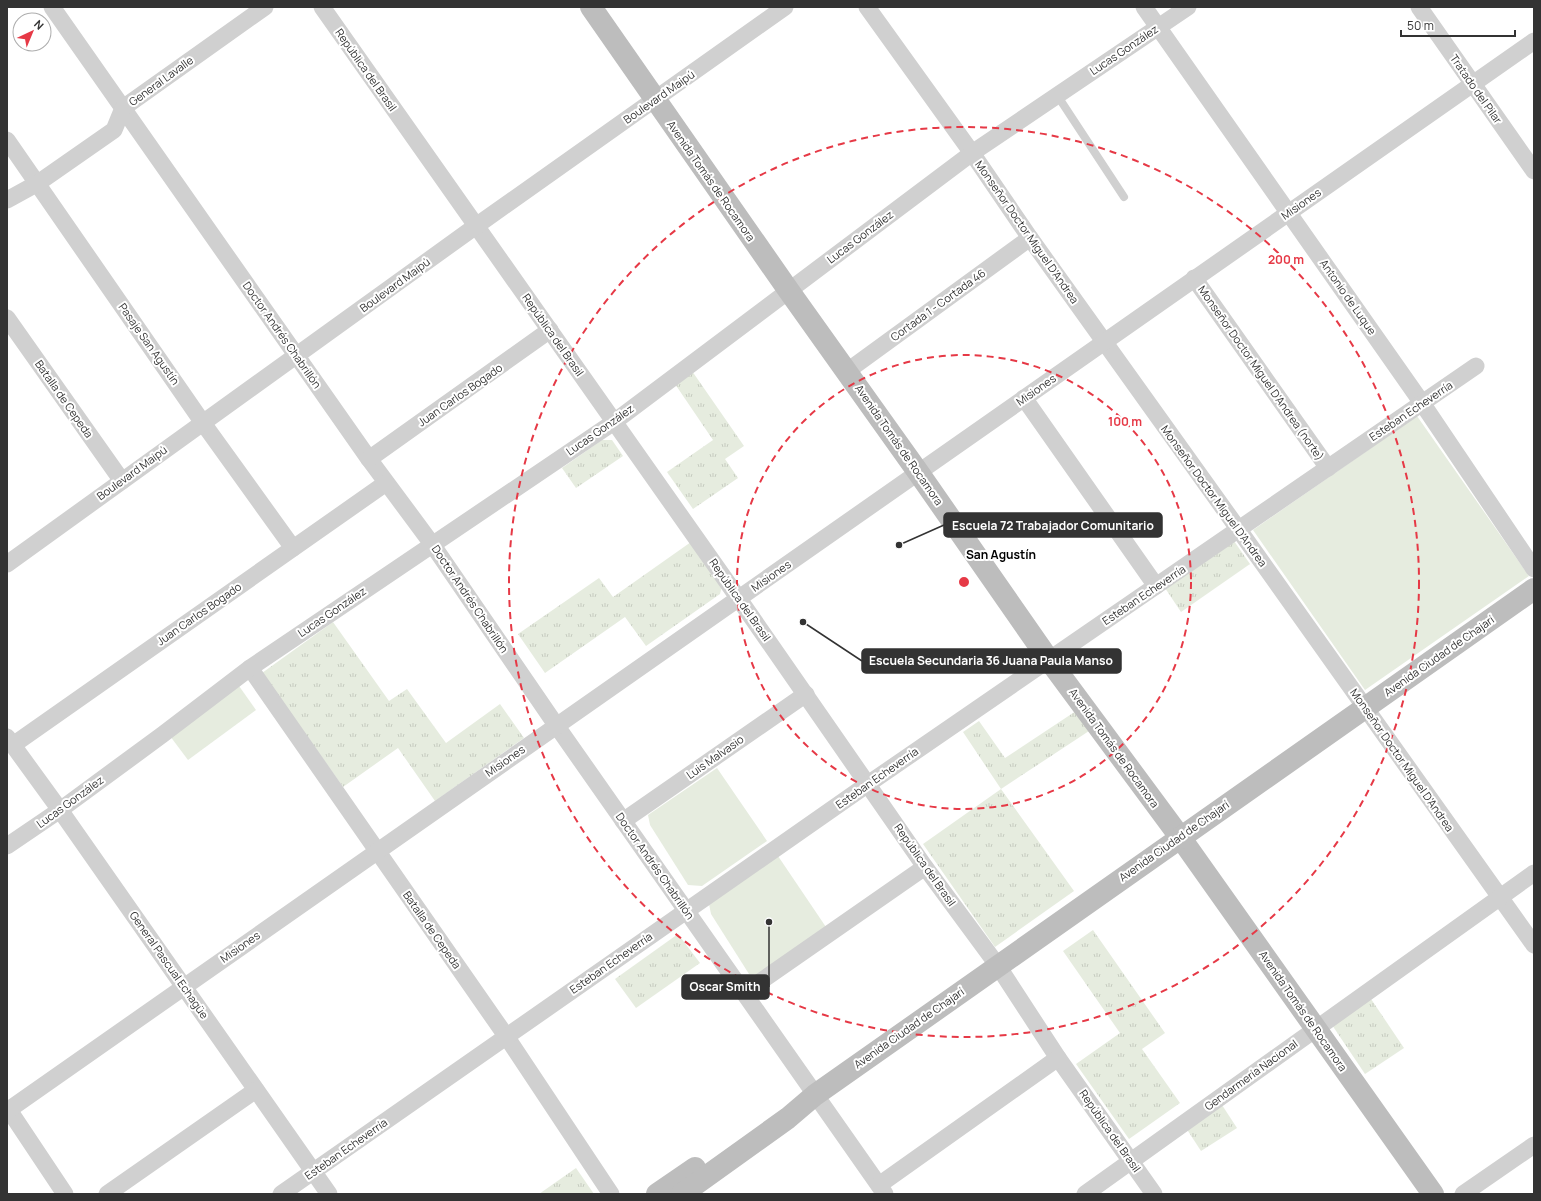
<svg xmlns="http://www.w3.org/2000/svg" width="1541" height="1201" viewBox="0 0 1541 1201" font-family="Manrope,sans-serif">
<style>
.grass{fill:url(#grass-tufts)}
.green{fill:#e6ecdf}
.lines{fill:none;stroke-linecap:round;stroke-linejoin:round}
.lane{stroke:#d0d0d0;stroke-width:8}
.street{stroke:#d0d0d0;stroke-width:17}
.secondary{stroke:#bdbdbd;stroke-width:22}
.ring{fill:none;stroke:#e63946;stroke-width:2;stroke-dasharray:7 5}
.labels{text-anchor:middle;stroke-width:4;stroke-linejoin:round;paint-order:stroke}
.street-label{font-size:11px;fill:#333;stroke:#fff}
.neighbourhood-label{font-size:12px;font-weight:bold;fill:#000;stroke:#fff}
.centre{fill:#e63946;stroke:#fff;stroke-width:2}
.ring-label{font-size:12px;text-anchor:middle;font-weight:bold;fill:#e63946;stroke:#fff;stroke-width:4;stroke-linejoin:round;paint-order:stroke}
.leader{fill:none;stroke:#333;stroke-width:1.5}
.callout-dot{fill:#333;stroke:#fff;stroke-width:1.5}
.callout{fill:#333;stroke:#333;stroke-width:1.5}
.callout-label{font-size:12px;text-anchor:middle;font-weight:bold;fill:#fff}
</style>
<defs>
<pattern id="grass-tufts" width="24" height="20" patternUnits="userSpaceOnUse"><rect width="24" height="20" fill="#e6ecdf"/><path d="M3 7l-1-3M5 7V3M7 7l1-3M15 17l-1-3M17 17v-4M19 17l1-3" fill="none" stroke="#c6cbc0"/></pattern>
</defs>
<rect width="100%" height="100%" fill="#fff"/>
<g class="grass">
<path d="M692,371l52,75 -19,13 13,19 -45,31 -26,-37 46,-32 -38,-56z"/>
<path d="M602,440h10l11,16 -47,32 -14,-20z"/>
<path d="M1234,541l16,23 -69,48 -16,-24z"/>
<path d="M691,542l31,44 -2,8 -74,52 -21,-29 -80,56 -27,-39 81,-56 14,19z"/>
<path d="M333,622l56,79 18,-12 39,54 54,-39 24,34 -89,63 -37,-53 -55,39 -81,-114z"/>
<path d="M1076,711l13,20 -88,58 73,102 -79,56 -72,-103 78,-55 -38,-57 16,-11 26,37z"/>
<path d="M1093,930l72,103 -23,16 38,54 -51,36 -53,-75 44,-31 -57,-82z"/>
<path d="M678,934l22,29 -64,45 -21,-29z"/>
<path d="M1369,996l35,52 -39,26 -35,-52z"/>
<path d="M1222,1105l15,23 -36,23 -15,-23z"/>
<path d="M576,1168l18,26h-55z"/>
</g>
<g class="green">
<path d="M1417,416l112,160 -164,114 -112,-160z"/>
<path d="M239,686l17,24 -68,50 -18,-24z"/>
<path d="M717,768l50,73 -65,45 -14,-1 -38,-60 -2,-10z"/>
<path d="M778,856l50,74 -65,44h-14l-38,-60 -2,-10z"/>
</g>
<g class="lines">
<path class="lane" d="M1057,95l67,102"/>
<g class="street">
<path d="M52,7l317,452 63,85 124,181 329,469"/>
<path d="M322,7l417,592 186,268 73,99 60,92 96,136"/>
<path d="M867,7l105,146 58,85 209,292 295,415"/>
<path d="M1144,7l278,396 112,166"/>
<path d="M1419,7l115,164"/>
<path d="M7,140l196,283 90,125"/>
<path d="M7,200l31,-17 76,-53 9,-22 142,-101"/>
<path d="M1194,278l134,190"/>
<path d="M7,318l115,163"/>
<path d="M846,372l184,-134"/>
<path d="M1024,398l132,188"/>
<path d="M369,459l181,-129"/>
<path d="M7,564l469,-338 309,-219"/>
<path d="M250,668l256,368 105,158"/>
<path d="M7,737l53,73 269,384"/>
<path d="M13,745l373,-262"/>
<path d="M623,821l183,-127"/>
<path d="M7,846l53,-36 102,-75 88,-67 364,-246 358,-269 216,-146"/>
<path d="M744,993l181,-126"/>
<path d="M9,1110l56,84"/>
<path d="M7,1111l1527,-1070"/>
<path d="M879,1185l179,-127"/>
<path d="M107,1194l149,-104"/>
<path d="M281,1194l587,-410 608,-418"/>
<path d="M1085,1194l449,-321"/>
<path d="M1463,1194l71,-49"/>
</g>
<g class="secondary">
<path d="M591,7l198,284 129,181 131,188 131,177 253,357"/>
<path d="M657,1194l38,-26"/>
<path d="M682,1194l106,-76 27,-23 719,-506"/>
</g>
</g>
<g class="ring">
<circle cx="964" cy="582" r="227"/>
<circle cx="964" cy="582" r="455"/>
</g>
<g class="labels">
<g class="street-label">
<text transform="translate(1124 50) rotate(-34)" y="4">Lucas González</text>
<text transform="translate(366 70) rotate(55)" y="4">República del Brasil</text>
<text transform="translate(161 81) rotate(-36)" y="4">General Lavalle</text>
<text transform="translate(1476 89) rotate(55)" y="4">Tratado del Pilar</text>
<text transform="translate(659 97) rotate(-35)" y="4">Boulevard Maipú</text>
<text transform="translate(711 181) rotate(55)" y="4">Avenida Tomás de Rocamora</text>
<text transform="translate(1301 204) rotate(-35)" y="4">Misiones</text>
<text transform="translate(1027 232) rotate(55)" y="4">Monseñor Doctor Miguel D'Andrea</text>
<text transform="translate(860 237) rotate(-37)" y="4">Lucas González</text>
<text transform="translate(395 285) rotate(-36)" y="4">Boulevard Maipú</text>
<text transform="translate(1348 297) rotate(55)" y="4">Antonio de Luque</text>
<text transform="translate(938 305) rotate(-36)" y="4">Cortada 1 - Cortada 46</text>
<text transform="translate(282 335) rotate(55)" y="4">Doctor Andrés Chabrillón</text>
<text transform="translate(553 335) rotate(55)" y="4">República del Brasil</text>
<text transform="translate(149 344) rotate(55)" y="4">Pasaje San Agustín</text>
<text transform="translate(1261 373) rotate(55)" y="4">Monseñor Doctor Miguel D'Andrea (norte)</text>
<text transform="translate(1036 390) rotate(-35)" y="4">Misiones</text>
<text transform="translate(460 395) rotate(-35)" y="4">Juan Carlos Bogado</text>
<text transform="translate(64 399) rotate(55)" y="4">Batalla de Cepeda</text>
<text transform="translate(1411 411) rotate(-34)" y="4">Esteban Echeverría</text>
<text transform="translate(600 430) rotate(-35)" y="4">Lucas González</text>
<text transform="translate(899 445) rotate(55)" y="4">Avenida Tomás de Rocamora</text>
<text transform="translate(132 473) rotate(-36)" y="4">Boulevard Maipú</text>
<text transform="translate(1214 496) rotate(54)" y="4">Monseñor Doctor Miguel D'Andrea</text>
<text transform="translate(771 576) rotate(-35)" y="4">Misiones</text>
<text transform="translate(1144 595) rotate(-34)" y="4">Esteban Echeverría</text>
<text transform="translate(470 599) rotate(56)" y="4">Doctor Andrés Chabrillón</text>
<text transform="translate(740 600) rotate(55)" y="4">República del Brasil</text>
<text transform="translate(332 612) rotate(-34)" y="4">Lucas González</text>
<text transform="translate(199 614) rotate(-35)" y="4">Juan Carlos Bogado</text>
<text transform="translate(1439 656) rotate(-35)" y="4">Avenida Ciudad de Chajarí</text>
<text transform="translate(1114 748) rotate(54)" y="4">Avenida Tomás de Rocamora</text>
<text transform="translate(715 757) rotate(-35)" y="4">Luis Malvasio</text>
<text transform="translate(1402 760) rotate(55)" y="4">Monseñor Doctor Miguel D'Andrea</text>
<text transform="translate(505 761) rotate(-35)" y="4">Misiones</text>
<text transform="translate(877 778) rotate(-35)" y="4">Esteban Echeverría</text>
<text transform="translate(70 802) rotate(-36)" y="4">Lucas González</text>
<text transform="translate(1174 841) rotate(-35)" y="4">Avenida Ciudad de Chajarí</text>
<text transform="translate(925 865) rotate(55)" y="4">República del Brasil</text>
<text transform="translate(655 866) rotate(55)" y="4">Doctor Andrés Chabrillón</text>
<text transform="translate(432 930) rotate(55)" y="4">Batalla de Cepeda</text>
<text transform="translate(240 947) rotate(-35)" y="4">Misiones</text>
<text transform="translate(611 963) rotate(-35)" y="4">Esteban Echeverría</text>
<text transform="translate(169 965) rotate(55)" y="4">General Pascual Echagüe</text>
<text transform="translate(1303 1011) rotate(55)" y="4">Avenida Tomás de Rocamora</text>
<text transform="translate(909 1028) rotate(-35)" y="4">Avenida Ciudad de Chajarí</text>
<text transform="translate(1251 1075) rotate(-36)" y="4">Gendarmería Nacional</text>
<text transform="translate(1110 1131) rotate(55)" y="4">República del Brasil</text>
<text transform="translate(346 1149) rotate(-35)" y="4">Esteban Echeverría</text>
</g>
<g class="neighbourhood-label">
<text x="1001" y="559">San Agustín</text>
</g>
</g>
<circle cx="964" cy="582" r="6" class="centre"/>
<g class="ring-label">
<text x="1286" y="264">200 m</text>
<text x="1125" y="426">100 m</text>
</g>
<path class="leader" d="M899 545L944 525M803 622L862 661M769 922L769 987"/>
<g class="callout-dot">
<circle cx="899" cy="545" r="4"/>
<circle cx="803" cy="622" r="4"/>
<circle cx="769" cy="922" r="4"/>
</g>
<g class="callout">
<rect x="944" y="513" width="218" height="24" rx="4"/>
<rect x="862" y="649" width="259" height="24" rx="4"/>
<rect x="682" y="975" width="87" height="24" rx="4"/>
</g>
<g class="callout-label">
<text x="1053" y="530">Escuela 72 Trabajador Comunitario</text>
<text x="991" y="665">Escuela Secundaria 36 Juana Paula Manso</text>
<text x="725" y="991">Oscar Smith</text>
</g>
<rect width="1541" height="1201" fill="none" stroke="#333333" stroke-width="16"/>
<g transform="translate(32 32) rotate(44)"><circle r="19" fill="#ffffff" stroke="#adadad"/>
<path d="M0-3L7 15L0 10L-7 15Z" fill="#e63946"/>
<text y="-6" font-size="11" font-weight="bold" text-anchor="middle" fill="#333333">N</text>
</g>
<path d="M1401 30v6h114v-6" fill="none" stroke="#333333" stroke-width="2"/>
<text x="1407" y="30" font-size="12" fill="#333333" stroke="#ffffff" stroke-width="3" paint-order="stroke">50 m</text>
</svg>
